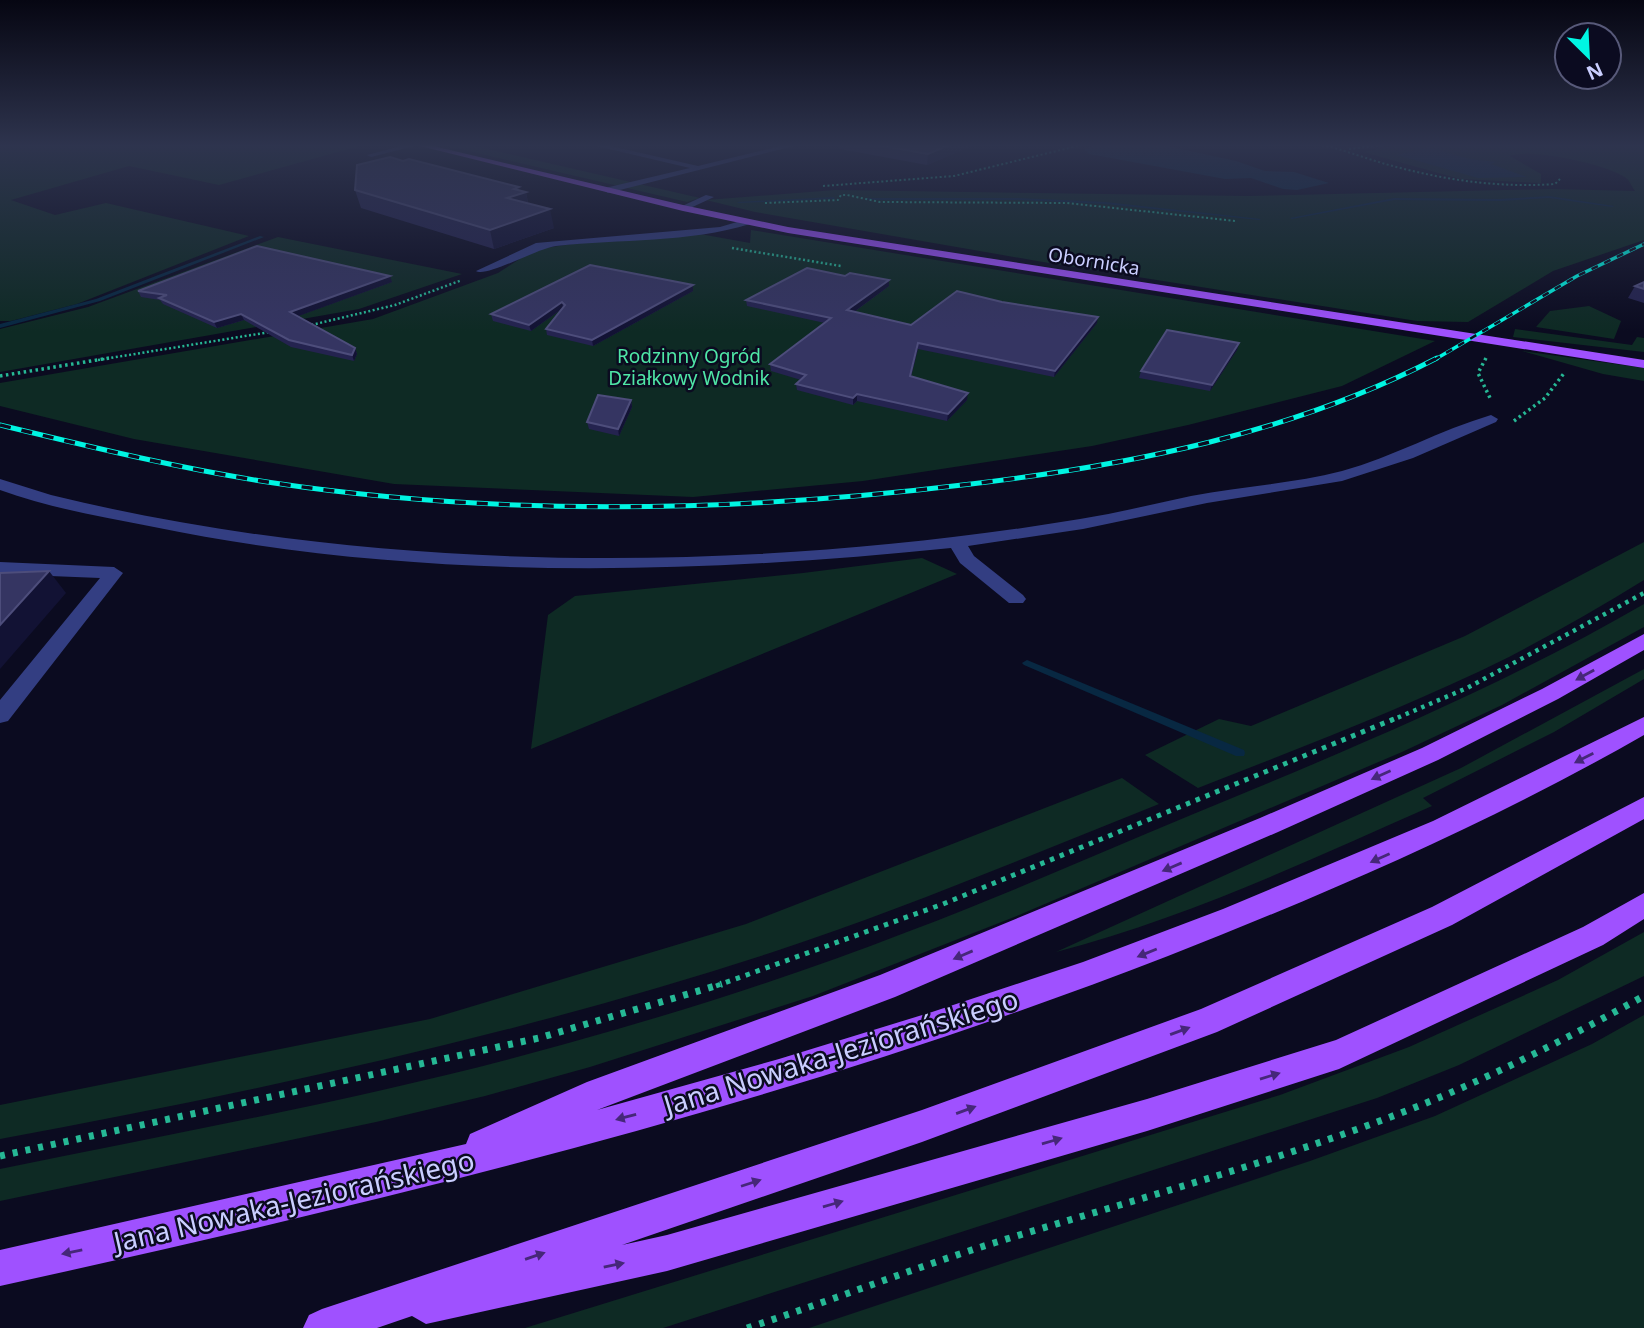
<svg xmlns="http://www.w3.org/2000/svg" width="1644" height="1328" viewBox="0 0 1644 1328" font-family="'Noto Sans',sans-serif">
<style>
.green{fill:#0e2a24}
.water{fill:#082842}
.lines{fill:none;stroke-linecap:round;stroke-linejoin:round}
.stream{fill:#082842;fill-rule:evenodd}
.path-far5{stroke:#26b895;stroke-width:2;stroke-dasharray:2 2.5;stroke-linecap:butt}
.path-far4{stroke:#26b895;stroke-width:2.5;stroke-dasharray:2 2.5;stroke-linecap:butt}
.path-far3{stroke:#26b895;stroke-width:3.5;stroke-dasharray:2.5 3.5;stroke-linecap:butt}
.path-far2{stroke:#26b895;stroke-width:4.5;stroke-dasharray:3.5 5;stroke-linecap:butt}
.path-far1{stroke:#26b895;stroke-width:5;stroke-dasharray:4.5 6;stroke-linecap:butt}
.path{stroke:#26b895;stroke-width:7;stroke-dasharray:5 8;stroke-linecap:butt}
.minor{fill:#333e82;fill-rule:evenodd}
.major{fill:#9f51ff;fill-rule:evenodd}
.rail-far1-casing{stroke:#00f5e2;stroke-width:3.5}
.rail-casing{stroke:#00f5e2;stroke-width:5}
.rail-far1{stroke:#0b0b20;stroke-width:2.5;stroke-dasharray:7;stroke-linecap:butt}
.rail{stroke:#0b0b20;stroke-width:3.5;stroke-dasharray:11;stroke-linecap:butt}
.wall{fill:#24234f}
.shaded-wall{fill:#121234}
.building{fill:#353562;stroke:#4d4d7b;stroke-width:2}
.oneway{fill:#462779}
.labels{text-anchor:middle;stroke-width:5;stroke-linejoin:round;paint-order:stroke}
.far-street-label{font-size:19px;fill:#caceff;stroke:#0b0b20}
.far-park-label{font-size:19px;fill:#4fe6a6;stroke:#0b0b20}
.near-street-label{font-size:28px;fill:#caceff;stroke:#0b0b20}
</style>
<rect width="100%" height="100%" fill="#0b0b20"/>
<g class="green">
<path d="M0,145h363l-144,40 -90,-19 -118,34 44,15 51,-12 143,33 -172,68 -66,17h-11z"/>
<path d="M443,145h27l230,53 -13,4z"/>
<path d="M1396,145h248v95l-91,31 -85,51 -51,-1 -374,-59 -288,-50 -49,-12 129,-10 413,6 304,-7 83,2c-3,-4 -5,-10 -9,-13 -20,-14 -95,-30 -116,-22l31,18v9l-81,-4 -97,-27z"/>
<path d="M751,230l684,111 -93,45 -154,39 -96,21 -229,35 -170,16 -299,-13 -260,-45 -134,-33v-23l373,-64 125,-46 28,-18 19,-7 34,-5 121,-9 50,9z"/>
<path d="M278,237l184,37 -103,35 -359,63v-43l88,-22z"/>
<path d="M1589,306l32,15 -7,18 -78,-12 14,-16z"/>
<path d="M1515,329l117,16 5,-8 7,1v14l-131,-15z"/>
<path d="M1522,351l122,17v13l-41,-7z"/>
<path d="M1644,542v38c-44,27 -89,53 -135,77 -101,50 -207,90 -311,131l-53,-33 74,-36 32,7 214,-90z"/>
<path d="M922,558l35,16 -426,175 17,-134 27,-19 228,-23z"/>
<path d="M1644,604v23l-142,78 -100,47 -383,163 -206,81 -223,71 -105,29 -109,26 -376,79v-32c189,-39 380,-73 565,-125 116,-32 231,-69 342,-112 96,-36 190,-78 284,-117 155,-64 308,-127 453,-211z"/>
<path d="M1644,669v10l-90,53 -131,66 9,8c-122,54 -246,112 -376,146l405,-184z"/>
<path d="M1122,778l37,26c-128,51 -255,105 -386,148 -250,82 -514,139 -773,187v-34l430,-86 316,-95z"/>
<path d="M1644,932v44l-185,89 -82,33 -714,230h-138l755,-233 129,-48 149,-67z"/>
<path d="M1644,1015v313h-835l501,-167 125,-45 157,-72z"/>
</g>
<g class="water">
<path d="M1099,145h64l73,16 29,10 29,1 35,11 -32,7 -14,-1 -32,-11 -26,1 -136,-25 -5,-5z"/>
<path d="M1428,147l42,12 26,3 -5,2 36,13 -49,1 -81,-23z"/>
</g>
<g class="lines">
<g class="stream">
<path d="M1549,196l65,10 -2,1 -63,-9 -49,3 -106,-1 -102,19 -2,-1 104,-20 106,1z"/>
<path d="M834,197l1,2 -96,4 -2,-1z"/>
<path d="M865,198h154l86,4 156,17 -2,1 -154,-16 -86,-4h-152z"/>
<path d="M260,236l4,1 -164,64 -100,27v-4l96,-25z"/>
<path d="M1027,660l217,90 1,3 -1,3h-8l-212,-91 -2,-2z"/>
</g>
<g class="path-far5">
<path d="M1322,145c23,5 45,14 67,20 55,15 110,23 166,19l5,-5"/>
<path d="M1349,149l37,-4"/>
<path d="M823,186l131,-10 127,-31"/>
<path d="M765,203l73,-3 3,-5h6l33,7 187,1 169,18"/>
</g>
<g class="path-far4">
<path d="M732,248l109,18"/>
<path d="M307,326l88,-21 67,-25"/>
<path d="M98,360l172,-28"/>
</g>
<g class="path-far3">
<path d="M1486,358l-8,15 13,27"/>
<path d="M0,376l109,-18"/>
<path d="M1514,421l31,-23 20,-26"/>
</g>
<path class="path-far2" d="M1390,721l77,-33 177,-95"/>
<path class="path-far1" d="M716,986l227,-82 451,-185"/>
<g class="path">
<path d="M0,1156l539,-118 183,-54"/>
<path d="M747,1328c84,-27 166,-60 250,-86 139,-43 279,-80 414,-133 81,-32 157,-71 233,-113"/>
</g>
<g class="minor">
<path d="M405,145h13l-47,12 -4,-2z"/>
<path d="M592,145h14l92,21 87,-21h13l-190,48 -5,-3 2,-2 85,-20z"/>
<path d="M706,195l8,2 -28,13 -8,-2z"/>
<path d="M747,219l3,1v4c-61,19 -130,15 -194,22 -18,2 -70,32 -80,25l60,-28 184,-16z"/>
<path d="M1491,415l7,4 -2,3 -83,36 -71,23 -135,22 -124,26 -115,17 6,10 49,39 3,4 -3,4h-14l-49,-40 -9,-15c-263,27 -536,33 -797,-21 -51,-10 -105,-19 -154,-37v-11c17,5 34,11 51,16 326,80 698,79 1029,24 37,-6 74,-15 111,-23 50,-10 101,-12 151,-25 51,-14 98,-41 149,-56z"/>
<path d="M0,562l114,5 9,6 -115,148 -8,2v-23l100,-122 -100,-4z"/>
</g>
<g class="major">
<path d="M416,145h13l254,60 105,22 856,133v8l-856,-135 -105,-22z"/>
<path d="M1644,634v16l-86,49 -120,61 -160,72 -383,165 -298,113 182,-51 153,-47 151,-50 140,-53 210,-88 211,-104v18c-152,87 -313,157 -476,221 -378,147 -772,243 -1168,330v-36l466,-106 4,-10 117,-52 293,-107 380,-157 162,-70 120,-59z"/>
<path d="M1644,797v22l-192,106 -235,107 -295,110 -300,103 45,-10 480,-136 189,-59 247,-113 61,-34v26l-41,26 -264,124 -192,62 -480,140 -241,53 -14,-8 -35,12h-74l6,-13 13,-6 600,-199 279,-101 231,-102z"/>
</g>
<defs>
<path id="rail-far1" d="M1434,360l143,-84 67,-32"/>
<path id="rail" d="M0,425c91,22 181,44 274,58 230,34 466,29 697,1 160,-19 322,-51 466,-126"/>
</defs>
<use href="#rail-far1" class="rail-far1-casing"/>
<use href="#rail" class="rail-casing"/>
<use href="#rail-far1" class="rail-far1"/>
<use href="#rail" class="rail"/>
</g>
<g class="wall">
<path d="M840,145h134l-47,20 -87,-16z"/>
<path d="M403,161l123,31 2,11 26,25 -60,21 -133,-41 -6,-18z"/>
<path d="M590,265l103,26 -100,55 -46,-11 -1,-6 17,-21 -32,23 -38,-10 -2,-7z"/>
<path d="M392,282l-94,34 57,32 2,6 -3,7 -63,-14 -47,-27 -27,8 -54,-24 -3,-4 -19,-3 -3,-6z"/>
<path d="M1644,282v21l-16,-5 7,-12z"/>
<path d="M889,286l-35,26 57,13 186,-2 -43,54 -136,-28 -7,28 56,23 -20,21 -90,-20 -4,4 -56,-15 -1,-6 5,-4 -30,-9 -1,-7 55,-41 -78,-17 -1,-6z"/>
<path d="M1239,343l-2,7 -27,41 -71,-13 2,-7z"/>
<path d="M631,400l1,7 -13,29 -30,-7 -2,-7z"/>
</g>
<g class="shaded-wall">
<path d="M949,145h25l-47,20 1,-11z"/>
<path d="M519,187l2,6 5,-1 3,18 -22,-12 7,-9z"/>
<path d="M550,209l4,19 -60,21 -4,-19z"/>
<path d="M390,276l2,6 -99,36 -3,-6z"/>
<path d="M889,280v6l-42,31v-7z"/>
<path d="M693,285v6l-100,55 -1,-6z"/>
<path d="M562,302l1,6 -32,23 -2,-6z"/>
<path d="M241,314l3,6 -27,8 -3,-6z"/>
<path d="M1098,317l-1,6 -43,54 1,-6z"/>
<path d="M918,343v6l-9,34 1,-7z"/>
<path d="M1239,343l-2,7 -27,41 2,-6z"/>
<path d="M355,348l2,6 -3,7 -2,-6z"/>
<path d="M968,393l-1,7 -20,21 1,-7z"/>
<path d="M857,394v7l-4,4v-7z"/>
<path d="M631,400l1,7 -13,29 -1,-7z"/>
<path d="M49,571l17,22 -66,76v-44z"/>
</g>
<g class="building">
<path d="M877,145h72l-21,9z"/>
<path d="M390,157l13,4 6,-2 110,28 -5,2 12,3 -19,6 43,11 -60,21 -135,-40 2,-25z"/>
<path d="M257,246l133,30 -100,36 65,36 -3,7 -63,-15 -48,-26 -27,8 -55,-24 8,-3 -29,-4z"/>
<path d="M590,265l103,20 -101,55 -46,-11 19,-24 -3,-3 -33,23 -38,-11z"/>
<path d="M807,268l38,8 5,-3 39,7 -42,30 64,15 46,-34 45,11 96,15 -43,54 -137,-28 -8,33 58,17 -20,21 -91,-20 -4,4 -57,-14 10,-9 -36,-11 61,-46 -85,-18z"/>
<path d="M1644,282v7l-9,-3z"/>
<path d="M1167,330l72,13 -27,42 -71,-14z"/>
<path d="M598,395l33,5 -13,29 -31,-7z"/>
<path d="M49,571l-49,54v-52z"/>
</g>
<defs><path id="oneway-solid" d="M-6-.8H1V-3.2L6.5 0L1 3.2V.8H-6Z" transform="scale(1.75)"/></defs>
<g class="oneway">
<use href="#oneway-solid" transform="translate(1585 675) rotate(151)"/>
<use href="#oneway-solid" transform="translate(1584 758) rotate(153)"/>
<use href="#oneway-solid" transform="translate(1381 775) rotate(156)"/>
<use href="#oneway-solid" transform="translate(1380 858) rotate(156)"/>
<use href="#oneway-solid" transform="translate(1172 867) rotate(157)"/>
<use href="#oneway-solid" transform="translate(1147 953) rotate(158)"/>
<use href="#oneway-solid" transform="translate(963 955) rotate(157)"/>
<use href="#oneway-solid" transform="translate(1180 1031) rotate(-20)"/>
<use href="#oneway-solid" transform="translate(1270 1076) rotate(-17)"/>
<use href="#oneway-solid" transform="translate(966 1110) rotate(-20)"/>
<use href="#oneway-solid" transform="translate(626 1117) rotate(165)"/>
<use href="#oneway-solid" transform="translate(1052 1141) rotate(-16)"/>
<use href="#oneway-solid" transform="translate(751 1183) rotate(-18)"/>
<use href="#oneway-solid" transform="translate(833 1204) rotate(-16)"/>
<use href="#oneway-solid" transform="translate(72 1252) rotate(168)"/>
<use href="#oneway-solid" transform="translate(535 1256) rotate(-19)"/>
<use href="#oneway-solid" transform="translate(614 1265) rotate(-12)"/>
</g>
<linearGradient id="sky" x2="0" y2="1"><stop stop-color="#060612"/><stop offset="0.44" stop-color="#2e344e"/><stop offset="1" stop-color="#2e344e" stop-opacity="0"/></linearGradient>
<rect width="1644" height="331" fill="url(#sky)"/>
<g class="labels">
<g class="far-street-label">
<text transform="translate(1094 261) rotate(9)" y="7">Obornicka</text>
</g>
<g class="far-park-label">
<text x="689" y="363">Rodzinny Ogród<tspan x="689" dy="22">Działkowy Wodnik</tspan></text>
</g>
<g class="near-street-label">
<text transform="translate(841 1052) rotate(-17)" y="10">Jana Nowaka-Jeziorańskiego</text>
<text transform="translate(294 1201) rotate(-13)" y="10">Jana Nowaka-Jeziorańskiego</text>
</g>
</g>
<g transform="translate(1588 56) rotate(156)"><circle r="33" fill="#0b0b20" stroke="#575979" stroke-width="2"/>
<path d="M0-5L12 26L0 18L-12 26Z" fill="#00f5e2"/>
<text y="-10" font-size="19" font-weight="bold" text-anchor="middle" fill="#caceff">N</text>
</g>
</svg>
